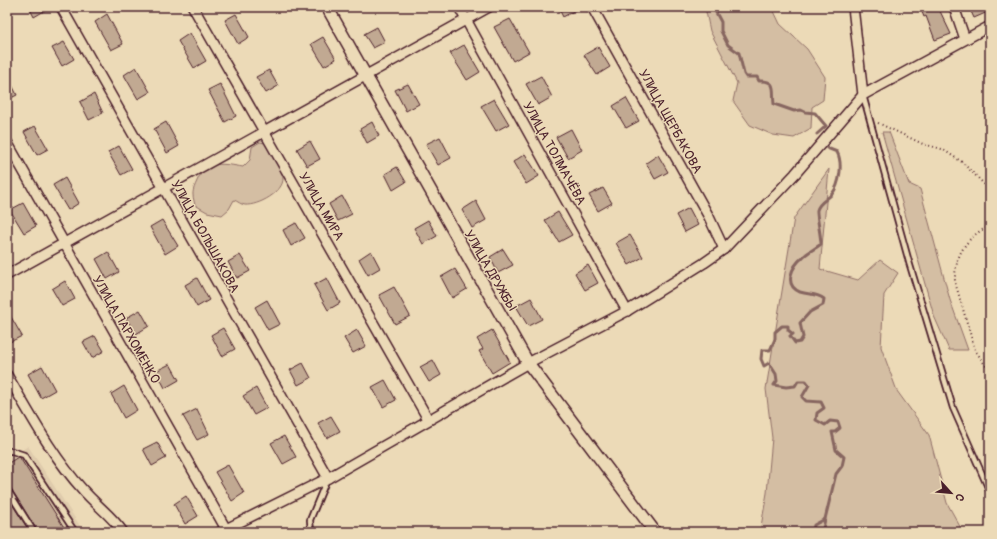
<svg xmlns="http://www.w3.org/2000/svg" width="997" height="539" viewBox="0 0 997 539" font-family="Pangolin,sans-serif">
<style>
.built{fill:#dfcbac}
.green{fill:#d4bea3;stroke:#8f6e67}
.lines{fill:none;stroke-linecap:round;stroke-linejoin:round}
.stream{stroke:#876660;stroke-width:3}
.building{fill:#c1a992;stroke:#4a1f2b}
.service-casing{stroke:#4a1f2b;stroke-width:8}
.minor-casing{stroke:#4a1f2b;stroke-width:12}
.tertiary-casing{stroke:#4a1f2b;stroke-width:14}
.path{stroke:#4a1f2b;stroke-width:2;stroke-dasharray:1 3;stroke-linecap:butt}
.service{stroke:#ecdab7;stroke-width:4.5}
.minor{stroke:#ecdab7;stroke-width:9}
.tertiary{stroke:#ecdab7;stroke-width:11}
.labels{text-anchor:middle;stroke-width:3;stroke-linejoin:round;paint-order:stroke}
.street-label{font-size:13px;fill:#4a1f2b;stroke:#ecdab7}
</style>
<rect width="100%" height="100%" fill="#ecdab7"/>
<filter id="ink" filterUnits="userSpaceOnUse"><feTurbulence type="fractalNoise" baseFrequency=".025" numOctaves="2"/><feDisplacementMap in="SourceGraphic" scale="8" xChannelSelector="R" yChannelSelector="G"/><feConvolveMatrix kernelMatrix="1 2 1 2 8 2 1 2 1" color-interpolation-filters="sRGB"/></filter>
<g filter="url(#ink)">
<path class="built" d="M28,446l56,86h-77v-72z"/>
<g class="green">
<path d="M705,7h67l8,17 27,25 18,28 -2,23 -11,7 -1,21 -17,10 -21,-3 -23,-10 -17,-24 4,-18 -27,-52z"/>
<path d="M882,132h7l20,52 11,5 30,111 18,50h-19l-15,-34z"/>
<path d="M260,142l5,1c7,10 17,23 18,35 1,14 -25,28 -38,27 -3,0 -8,-4 -11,-5l-5,9 -7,6 -15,-3 -12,-7c-3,-12 -3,-13 2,-24 9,-22 28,-17 46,-14l7,-7 2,-13z"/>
<path d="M829,169l-9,100 38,11 22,-20 18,13 -14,22 -3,52 16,44 32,44 18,68 16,29h-203l7,-39 5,-55 -6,-49 28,-171z"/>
</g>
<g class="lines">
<g class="stream">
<path d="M713,7l8,15v9l7,14 11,8 5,21 2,3h11l2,4c19,-1 13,10 15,23l20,7 7,-1 4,2 10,1 11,13 -9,8"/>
<path d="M813,532l1,-7 11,-6 11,-45 6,-8 2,-9 -8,-7 -4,-18h3l5,-4 -2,-6 -8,-1 -5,4 -9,-5 1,-7 7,-5 -3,-6 -15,-1 -4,-4 7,-12 -3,-4h-8l-3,5 -9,1 -12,-2 3,-4 -1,-7 -7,-11 -5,3 -3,-7 1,-9h8l5,-11v-7l7,-6h6v4l5,4 -3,2 5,7 5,-1 3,-5 -3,-14 10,-11 13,-7 1,-6c-7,-6 -15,-4 -24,-7 -17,-7 -8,-26 3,-35 5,-5 12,-8 18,-13 0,-8 -5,-30 -4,-34 2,-8 11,-11 15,-16 8,-10 11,-31 5,-42l-10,-4"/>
<path d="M820,532l3,-3 2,-10"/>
</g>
</g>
<g class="building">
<path d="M29,7h22l-17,10z"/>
<path d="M558,7h23l-18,10z"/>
<path d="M920,7h18l13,27 -16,6 -9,-24 -2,1z"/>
<path d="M969,7h21v4l-16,7z"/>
<path d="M107,14l16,30 -12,6 -16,-28z"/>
<path d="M236,14l13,23 -11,7 -13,-24z"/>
<path d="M510,19l19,33 -16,9 -19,-34z"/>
<path d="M377,27l8,15 -12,6 -9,-14z"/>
<path d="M190,33l16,28 -12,7 -16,-27z"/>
<path d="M323,37l13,22 -12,7 -13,-22z"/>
<path d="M64,42l10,17 -12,7 -10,-18z"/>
<path d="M464,45l16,27 -13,8 -17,-27z"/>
<path d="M598,47l12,20 -13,8 -13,-20z"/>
<path d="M136,67l14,25 -12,7 -14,-24z"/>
<path d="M269,70l9,16 -12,7 -10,-16z"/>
<path d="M7,75l10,20 -10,5z"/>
<path d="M541,76l11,21 -14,8 -12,-21z"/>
<path d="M220,84l16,32 -11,6 -17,-32z"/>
<path d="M408,84l11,20 -13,7 -11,-21z"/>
<path d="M94,94l9,19 -14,7 -9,-18z"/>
<path d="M626,98l13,23 -13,7 -13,-22z"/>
<path d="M494,99l15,25 -13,7 -15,-25z"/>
<path d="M166,122l13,24 -12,7 -13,-24z"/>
<path d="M372,122l7,14 -12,7 -7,-14z"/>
<path d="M35,126l13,23 -11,6 -13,-23z"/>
<path d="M571,129l11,21 -14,8 -12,-21z"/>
<path d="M440,137l11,21 -13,7 -12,-21z"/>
<path d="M310,141l10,18 -13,7 -10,-17z"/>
<path d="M119,146l13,23 -11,6 -13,-23z"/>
<path d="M525,154l14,22 -13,8 -13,-22z"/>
<path d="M658,155l10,17 -13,7 -9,-16z"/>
<path d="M397,167l9,15 -13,8 -8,-16z"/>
<path d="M65,178l14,25 -11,7 -15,-25z"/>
<path d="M603,188l9,15 -14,8 -9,-16z"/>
<path d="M342,196l10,18 -14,7 -9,-17z"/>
<path d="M476,201l10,19 -14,8 -10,-18z"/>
<path d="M23,203l13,23 -12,7 -14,-23z"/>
<path d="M689,208l9,17 -13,7 -9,-17z"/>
<path d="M558,212l14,23 -13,7 -14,-22z"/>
<path d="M162,220l16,26 -13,8 -15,-27z"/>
<path d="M428,220l9,16 -14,8 -9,-16z"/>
<path d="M296,223l9,15 -14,8 -8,-16z"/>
<path d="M630,235l13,22 -14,8 -13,-22z"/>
<path d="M503,249l10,16 -15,8 -8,-16z"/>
<path d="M371,251l9,17 -12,7 -9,-16z"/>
<path d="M108,252l11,20 -12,7 -11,-20z"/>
<path d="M240,255l10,16 -13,7 -9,-16z"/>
<path d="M588,265l10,18 -13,7 -10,-17z"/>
<path d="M455,269l12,20 -15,9 -11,-21z"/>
<path d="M197,278l12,22 -12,7 -12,-22z"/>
<path d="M327,278l13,25 -12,7 -14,-25z"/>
<path d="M65,281l10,18 -13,7 -10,-17z"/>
<path d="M394,287l16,29 -15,8 -16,-29z"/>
<path d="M531,298l11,21 -14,7 -12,-20z"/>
<path d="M267,300l13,24 -12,6 -13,-23z"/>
<path d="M7,310l15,26 -12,6 -3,-5z"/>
<path d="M140,310l9,16 -13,8 -10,-16z"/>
<path d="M223,328l12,21 -13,7 -11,-21z"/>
<path d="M357,330l9,16 -13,7 -9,-15z"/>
<path d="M492,330l18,32 -18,11 -13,-22 4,-2 -6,-10z"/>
<path d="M95,336l9,15 -12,7 -9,-16z"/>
<path d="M433,360l8,15 -12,7 -9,-15z"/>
<path d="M303,363l8,15 -13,7 -8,-15z"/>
<path d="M170,364l9,16 -14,8 -9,-17z"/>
<path d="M42,366l13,24 -14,8 -13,-24z"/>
<path d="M385,380l11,20 -13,7 -11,-20z"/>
<path d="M124,386l13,24 -13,8 -13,-24z"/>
<path d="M256,388l11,20 -13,7 -11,-19z"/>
<path d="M197,409l12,25 -12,6 -14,-24z"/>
<path d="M331,416l9,15 -13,7 -9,-15z"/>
<path d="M284,436l12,21 -13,7 -12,-21z"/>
<path d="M157,442l9,16 -14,8 -9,-17z"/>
<path d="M18,457l2,1 47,74h-29l-28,-45 -3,-2v-21z"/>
<path d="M228,465l16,28 -12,8 -17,-29z"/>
<path d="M7,496l23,36h-23z"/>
<path d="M186,496l12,20 -13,8 -11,-20z"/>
</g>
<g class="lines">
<defs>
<g id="service">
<path d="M863,95l46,167 44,146 37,84"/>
<path d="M7,451h5l12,4 51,77"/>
<path d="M7,489l27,43"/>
<path d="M311,532l-1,-12 17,-41"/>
</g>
<g id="minor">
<path d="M61,7l267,471"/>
<path d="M193,7l235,412"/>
<path d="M459,7l168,304"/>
<path d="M592,7l117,210 15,32"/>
<path d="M853,7l10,88"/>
<path d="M954,7l11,32"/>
<path d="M7,142l219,387"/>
<path d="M7,275l482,-268"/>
<path d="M7,375c23,39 45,81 76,115 13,15 29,26 40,42"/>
<path d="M220,532l108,-54 200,-115 99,-52 77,-48 20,-14 71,-75 68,-79 127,-69"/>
</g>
<path id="tertiary" d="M327,7l201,356 127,169"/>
</defs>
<use href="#service" class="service-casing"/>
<use href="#minor" class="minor-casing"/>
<use href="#tertiary" class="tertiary-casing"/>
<g class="path">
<path d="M878,123l45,21 19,5 20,13 28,28"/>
<path d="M990,226c-24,10 -36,31 -35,56l20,68 15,22"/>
</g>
<use href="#service" class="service"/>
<use href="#minor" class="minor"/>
<use href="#tertiary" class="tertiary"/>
</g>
</g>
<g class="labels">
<g class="street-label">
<text transform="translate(671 121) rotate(61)" y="5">УЛИЦА ЩЕРБАКОВА</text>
<text transform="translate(555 153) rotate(61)" y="5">УЛИЦА ТОЛМАЧЁВА</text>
<text transform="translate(322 206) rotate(60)" y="5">УЛИЦА МИРА</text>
<text transform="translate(206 236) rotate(61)" y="5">УЛИЦА БОЛЬШАКОВА</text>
<text transform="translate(491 270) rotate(60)" y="5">УЛИЦА ДРУЖБЫ</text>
<text transform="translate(127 329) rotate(60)" y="5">УЛИЦА ПАРХОМЕНКО</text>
</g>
</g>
<rect width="997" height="539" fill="none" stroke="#ecdab7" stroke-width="24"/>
<rect x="12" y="12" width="973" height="515" fill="none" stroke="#4a1f2b" stroke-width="1.5" filter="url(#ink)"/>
<g transform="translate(951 493) rotate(117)" stroke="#ecdab7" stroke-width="3" paint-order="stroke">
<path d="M0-3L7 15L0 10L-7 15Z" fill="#4a1f2b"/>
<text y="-6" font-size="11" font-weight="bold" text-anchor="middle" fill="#4a1f2b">С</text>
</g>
</svg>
